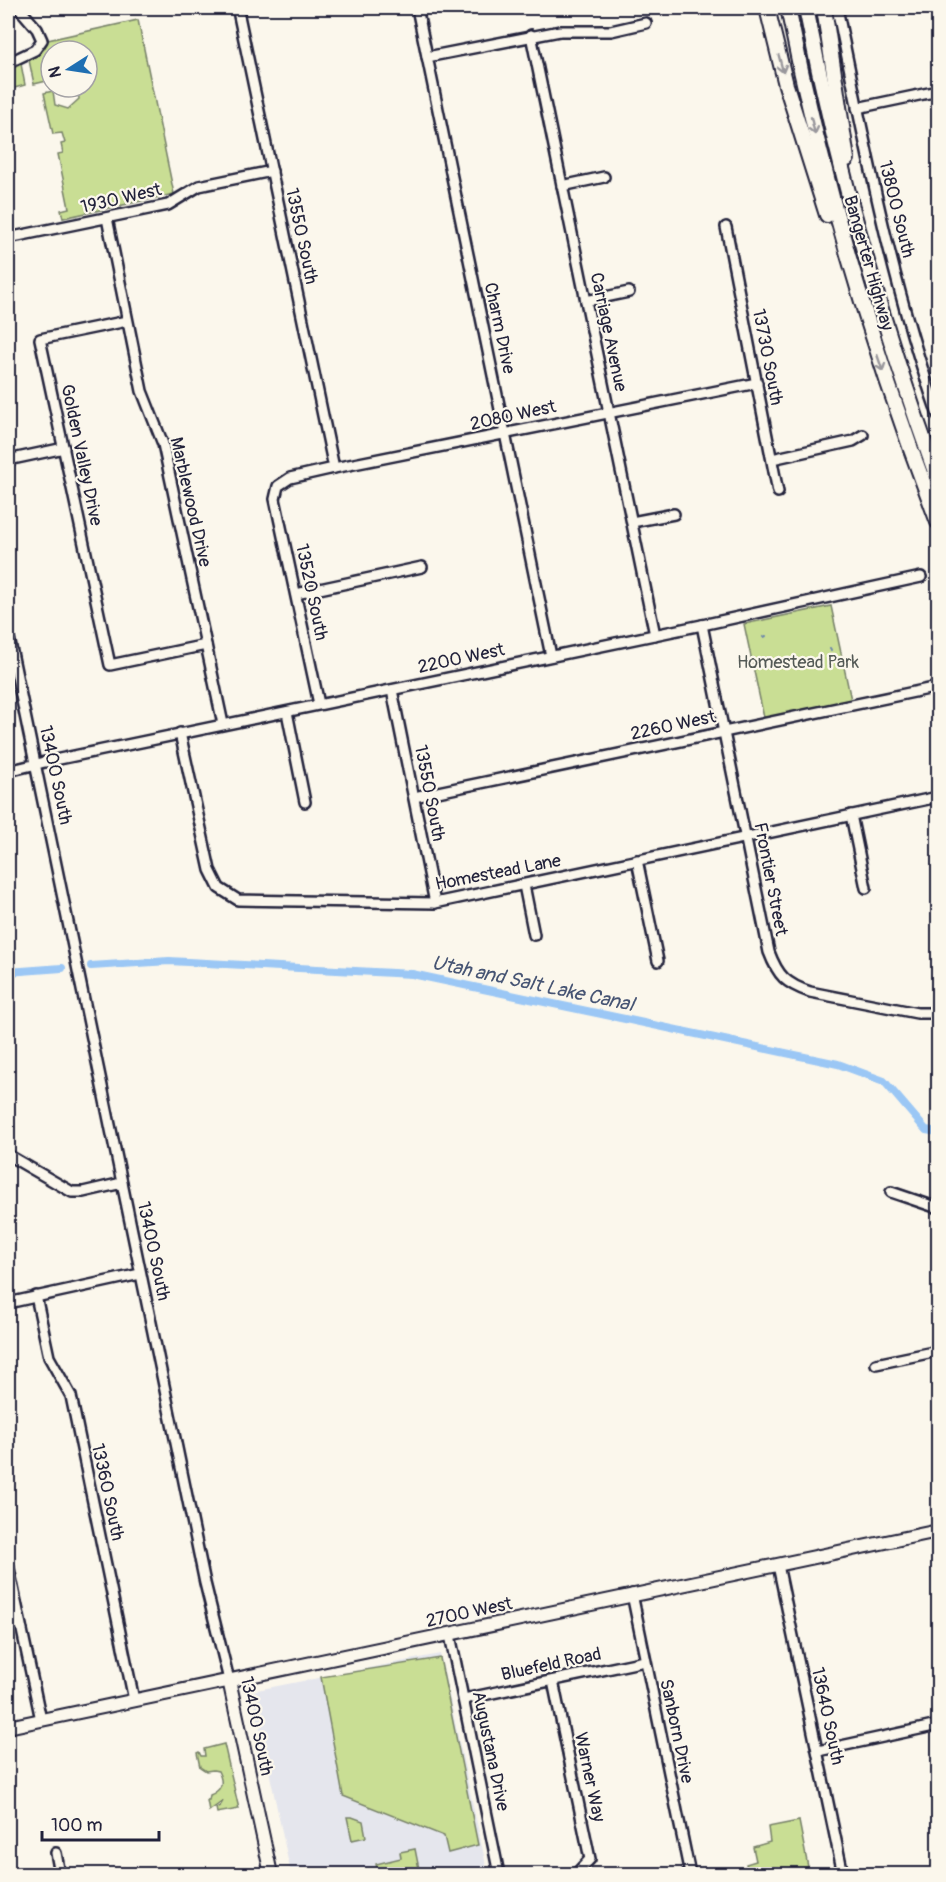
<svg xmlns="http://www.w3.org/2000/svg" width="946" height="1882" viewBox="0 0 946 1882" font-family="Pangolin,sans-serif">
<style>
.built{fill:#e5e6ed}
.green{fill:#c9de94;stroke:#768068;stroke-width:1.5}
.lines{fill:none;stroke-linecap:round;stroke-linejoin:round}
.stream{stroke:#6b85ab;stroke-width:2}
.canal{stroke:#9bc7f5;stroke-width:8}
.minor-casing{stroke:#22223b;stroke-width:14}
.major-casing{stroke:#22223b;stroke-width:16}
.highway-casing{stroke:#22223b;stroke-width:18}
.minor{stroke:#fbf7ec;stroke-width:9}
.major{stroke:#fbf7ec;stroke-width:12}
.highway{stroke:#fbf7ec;stroke-width:14}
.oneway{stroke:#99979c}
.labels{text-anchor:middle;stroke-width:4.5;stroke-linejoin:round;paint-order:stroke}
.street-label{font-size:18px;fill:#22223b;stroke:#fbf7ec}
.park-label{font-size:18px;fill:#545a56;stroke:#fbf7ec}
.water-label{font-size:20px;font-style:italic;fill:#465473;stroke:#fbf7ec}
</style>
<rect width="100%" height="100%" fill="#fbf7ec"/>
<filter id="ink" filterUnits="userSpaceOnUse"><feTurbulence type="fractalNoise" baseFrequency=".0167" numOctaves="2"/><feDisplacementMap in="SourceGraphic" scale="12" xChannelSelector="R" yChannelSelector="G"/><feConvolveMatrix kernelMatrix="1 2 1 2 8 2 1 2 1" color-interpolation-filters="sRGB"/></filter>
<g filter="url(#ink)">
<path class="built" d="M440,1654l48,220h-197l-39,-183z"/>
<g class="green">
<path d="M138,20l36,174 -111,24 -2,-8 8,-2 -11,-54 5,-1 -2,-9 4,-1 -3,-10 -9,1 -9,-41 9,-2 2,14 13,4 11,-10 -2,-12h10v-36h-36v17l-2,1 2,11 -17,4 -5,-24 15,-11 4,-9z"/>
<path d="M21,64l4,21 -14,4 -3,-18z"/>
<path d="M831,606l20,94 -87,18 -20,-94z"/>
<path d="M440,1658l38,187 -30,8 -4,-17 -101,-40 -22,-119z"/>
<path d="M224,1744l15,65 -22,4 -1,-5 4,-2 3,-5 -14,10 -2,-11h2l1,-5c12,-5 14,-12 8,-24l-5,-1 -7,1 -6,-4 -3,-14 2,-1 2,4h4l-1,-7z"/>
<path d="M347,1817h5l11,4 3,16 -14,3z"/>
<path d="M799,1821l9,46 -9,2 1,5h-51l-3,-10 10,-3 -3,-14 17,-5 -2,-15z"/>
<path d="M415,1849l5,25h-42l-2,-10 25,-6 -1,-6z"/>
</g>
<g class="lines">
<g class="stream">
<path d="M764,637l2,-1"/>
<path d="M830,648l1,2"/>
</g>
<g class="canal">
<path d="M91,966l78,-5 243,13 426,90 46,17 42,49 12,2"/>
<path d="M8,972l54,-4"/>
</g>
<defs>
<g id="minor">
<path d="M417,8l134,648"/>
<path d="M837,8c28,136 54,275 101,407"/>
<path d="M238,11l96,457"/>
<path d="M531,35l124,600"/>
<path d="M427,57l133,-26h51l35,-8"/>
<path d="M8,63l27,-13 7,-10 -5,-11 -18,-21"/>
<path d="M857,108l81,-17"/>
<path d="M562,186l42,-9"/>
<path d="M107,218l35,173 21,53 60,280"/>
<path d="M726,227l52,265"/>
<path d="M8,238l160,-33 31,-19 73,-15"/>
<path d="M586,301l43,-9"/>
<path d="M127,321l-87,18 70,326 96,-20"/>
<path d="M772,459l81,-18 10,-6"/>
<path d="M8,460l56,-12"/>
<path d="M632,522l42,-8"/>
<path d="M296,594l126,-27"/>
<path d="M702,625l67,327c9,24 17,32 41,40l107,21h21"/>
<path d="M8,633l197,950 24,97"/>
<path d="M392,690l43,213"/>
<path d="M319,704l-44,-205 3,-13 12,-8 44,-10 423,-85"/>
<path d="M287,712l18,90"/>
<path d="M180,733l30,137 9,18 19,12 197,3 503,-106"/>
<path d="M8,771l37,-9 657,-137 219,-48"/>
<path d="M414,797l524,-110"/>
<path d="M851,815l15,73"/>
<path d="M637,860l21,101"/>
<path d="M524,885l10,50"/>
<path d="M8,1155l64,37h11l39,-9"/>
<path d="M891,1192l47,16"/>
<path d="M36,1296l13,61 22,39 63,304"/>
<path d="M8,1303l132,-29"/>
<path d="M876,1364l62,-13"/>
<path d="M8,1564l33,156"/>
<path d="M778,1565l65,309"/>
<path d="M632,1594l58,280"/>
<path d="M8,1626l12,-3"/>
<path d="M450,1635l49,239"/>
<path d="M553,1681l37,178 -14,15"/>
<path d="M464,1699l181,-38"/>
<path d="M818,1751l120,-26"/>
<path d="M56,1853l4,21"/>
</g>
<g id="major">
<path d="M229,1680l42,194"/>
<path d="M8,1727l930,-196"/>
</g>
<g id="highway">
<path d="M767,8l19,77 41,130"/>
<path d="M788,8c35,178 85,345 150,514"/>
<path d="M806,8c31,160 76,318 132,472"/>
<path d="M824,8l23,151"/>
</g>
</defs>
<use href="#minor" class="minor-casing"/>
<use href="#major" class="major-casing"/>
<use href="#highway" class="highway-casing"/>
<use href="#minor" class="minor"/>
<use href="#major" class="major"/>
<use href="#highway" class="highway"/>
</g>
<defs><path id="oneway-shaft" d="M-6 0H5M1.5-3L5.5 0L1.5 3" fill="none" stroke-width="1.6" stroke-linecap="round" stroke-linejoin="round" transform="scale(1.5)"/></defs>
<g class="oneway">
<use href="#oneway-shaft" transform="translate(781 64) rotate(75)"/>
<use href="#oneway-shaft" transform="translate(813 126) rotate(77)"/>
<use href="#oneway-shaft" transform="translate(880 363) rotate(71)"/>
</g>
</g>
<g class="labels">
<g class="street-label">
<text transform="translate(121 198) rotate(-13)" y="6">1930 West</text>
<text transform="translate(897 209) rotate(76)" y="6">13800 South</text>
<text transform="translate(302 236) rotate(78)" y="6">13550 South</text>
<text transform="translate(869 263) rotate(74)" y="6">Bangerter Highway</text>
<text transform="translate(500 328) rotate(78)" y="6">Charm Drive</text>
<text transform="translate(609 332) rotate(78)" y="6">Carriage Avenue</text>
<text transform="translate(768 357) rotate(79)" y="6">13730 South</text>
<text transform="translate(513 415) rotate(-12)" y="6">2080 West</text>
<text transform="translate(82 455) rotate(78)" y="6">Golden Valley Drive</text>
<text transform="translate(191 502) rotate(77)" y="6">Marblewood Drive</text>
<text transform="translate(312 592) rotate(78)" y="6">13520 South</text>
<text transform="translate(461 658) rotate(-12)" y="6">2200 West</text>
<text transform="translate(673 725) rotate(-12)" y="6">2260 West</text>
<text transform="translate(56 775) rotate(78)" y="6">13400 South</text>
<text transform="translate(430 793) rotate(79)" y="6">13550 South</text>
<text transform="translate(498 872) rotate(-11)" y="6">Homestead Lane</text>
<text transform="translate(771 879) rotate(79)" y="6">Frontier Street</text>
<text transform="translate(154 1251) rotate(78)" y="6">13400 South</text>
<text transform="translate(108 1492) rotate(78)" y="6">13360 South</text>
<text transform="translate(469 1612) rotate(-12)" y="6">2700 West</text>
<text transform="translate(551 1664) rotate(-12)" y="6">Bluefeld Road</text>
<text transform="translate(828 1716) rotate(78)" y="6">13640 South</text>
<text transform="translate(257 1726) rotate(78)" y="6">13400 South</text>
<text transform="translate(677 1731) rotate(78)" y="6">Sanborn Drive</text>
<text transform="translate(491 1751) rotate(78)" y="6">Augustana Drive</text>
<text transform="translate(590 1777) rotate(78)" y="6">Warner Way</text>
</g>
<g class="park-label">
<text x="798" y="668">Homestead Park</text>
</g>
<g class="water-label">
<text transform="translate(533 983) rotate(12)" y="7">Utah and Salt Lake Canal</text>
</g>
</g>
<rect width="946" height="1882" fill="none" stroke="#fbf7ec" stroke-width="30"/>
<rect x="15" y="15" width="916" height="1852" fill="none" stroke="#22223b" stroke-width="2" filter="url(#ink)"/>
<g transform="translate(69 69) rotate(258)"><circle r="28" fill="#fbf7ec" stroke="#a4a2a5" stroke-width="1.5"/>
<path d="M0-4.5L10 22L0 15L-10 22Z" fill="#1f6fb2"/>
<text y="-9" font-size="16" font-weight="bold" text-anchor="middle" fill="#22223b">N</text>
</g>
<path d="M42 1831v9h117v-9" fill="none" stroke="#22223b" stroke-width="3"/>
<text x="51" y="1831" font-size="18" fill="#22223b" stroke="#fbf7ec" stroke-width="4.5" paint-order="stroke">100 m</text>
</svg>
